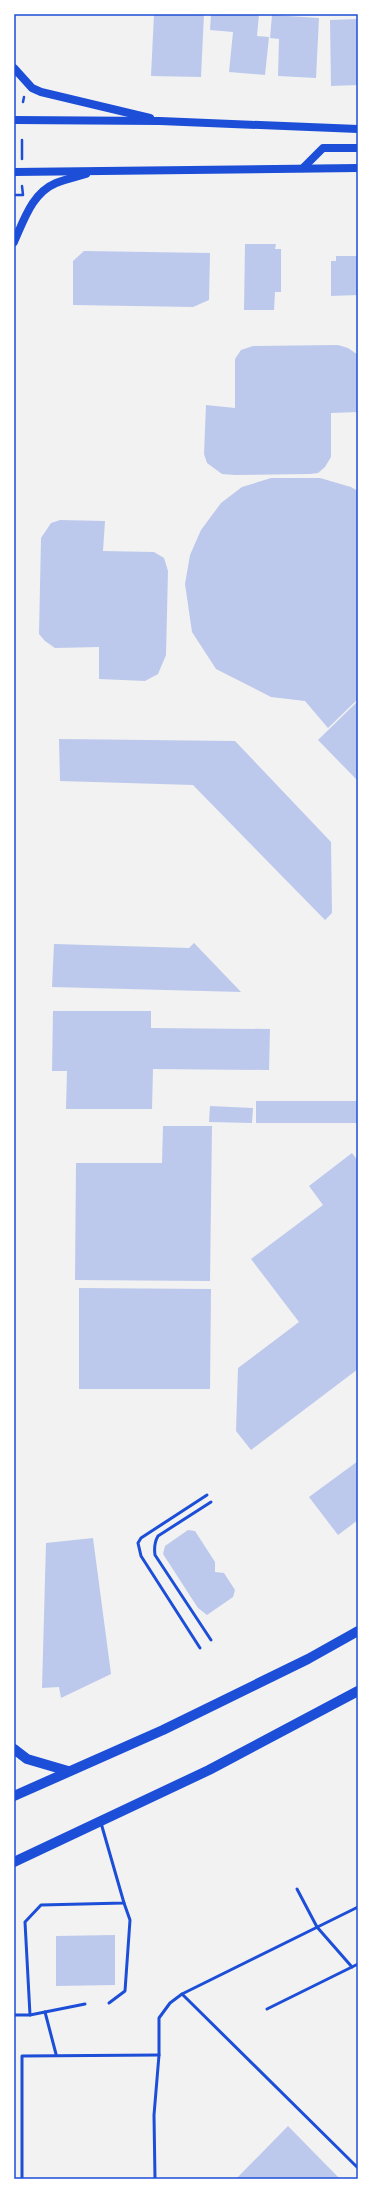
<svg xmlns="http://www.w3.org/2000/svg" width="372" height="2193" viewBox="0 0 372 2193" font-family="Overpass,sans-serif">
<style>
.building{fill:#bdc9ec}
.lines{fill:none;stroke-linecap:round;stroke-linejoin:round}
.path{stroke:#1d4ed8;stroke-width:2.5}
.service{stroke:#1d4ed8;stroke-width:3}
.secondary{stroke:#1d4ed8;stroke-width:8}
.primary{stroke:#1d4ed8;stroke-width:10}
.neatline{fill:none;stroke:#1d4ed8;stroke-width:1.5}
</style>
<rect width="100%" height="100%" fill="#f2f2f2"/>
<g class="building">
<path d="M154,14h50l-3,63 -50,-1z"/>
<path d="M211,14h48l-2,22 12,1 -4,38 -36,-3 4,-40 -23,-2z"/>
<path d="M272,15l47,3 -3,60 -38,-2 1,-37 -9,-1z"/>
<path d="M358,19v66l-27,1 -1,-66z"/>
<path d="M245,244h31l-1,5h6v43h-6l-1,18h-30z"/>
<path d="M84,251l126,2 -1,47 -16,7 -120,-2v-44z"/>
<path d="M336,256h22v39l-27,1v-35h5z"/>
<path d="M338,345l10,3 10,7v57l-27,1v44l-6,10 -7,6 -8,1 -75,1 -13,-1 -15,-11 -3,-9 2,-49 29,3v-49l6,-9 12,-4z"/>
<path d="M271,478h49l31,9 7,4v208l-30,29 -23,-27 -34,-4 -55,-28 -24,-37 -7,-48 5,-29 11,-25 20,-27 21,-16z"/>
<path d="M60,520l45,1 -2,30 51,1 10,6 4,13 -2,84 -8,19 -13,7 -46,-2v-32l-44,1 -10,-7 -6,-7 2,-96 10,-15z"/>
<path d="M358,701v80l-40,-41z"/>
<path d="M59,739l176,2 96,101 1,71 -7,7 -132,-135 -133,-4z"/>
<path d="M194,943l47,49 -189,-5 2,-43 135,4z"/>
<path d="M53,1011h98v17l119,1 -1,41 -116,-1 -1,40h-86l1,-38h-15z"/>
<rect x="256" y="1101" width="102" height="22"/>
<path d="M210,1106l43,2 -1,15 -43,-1z"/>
<path d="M163,1126h49l-2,155 -135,-1 1,-117h86z"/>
<path d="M352,1153l6,8v208l-107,81 -15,-19 2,-63 61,-46 -48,-63 72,-54 -14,-19z"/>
<path d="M79,1288l132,1 -1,100h-131z"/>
<path d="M358,1461v59l-20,15 -29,-38z"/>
<path d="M188,1530l7,1 20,31v10l9,1 11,17 -2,7 -26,18 -9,-7 -35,-54 2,-8z"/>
<path d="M93,1538l18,136 -50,24 -2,-11 -17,1 4,-145z"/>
<path d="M115,1935v50l-59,1v-50z"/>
<path d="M288,2126l52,53h-104z"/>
</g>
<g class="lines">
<g class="path">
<path d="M23,102l1,-5"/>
<path d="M22,159v-19"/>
<path d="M15,195h8l-1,-9"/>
</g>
<g class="service">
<path d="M211,1502l-53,34c-4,7 -4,12 -3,19l56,85"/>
<path d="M200,1648l-59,-92 -3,-13 3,-5 66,-43"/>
<path d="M297,1889l20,38 35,40"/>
<path d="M182,1994l176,174"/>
<path d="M109,2003l16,-12 5,-71 -6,-17"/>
<path d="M267,2009l91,-45"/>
<path d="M45,2012l11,42"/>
<path d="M14,2015h16l55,-11"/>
<path d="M30,2015l-5,-93 16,-17 83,-2 -23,-80"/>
<path d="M22,2179v-123l137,-1"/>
<path d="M155,2179l-1,-64 5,-60v-37l11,-15 12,-9 176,-87"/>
</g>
<g class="secondary">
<path d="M14,68l18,20 9,4 109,26"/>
<path d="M14,120l146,1 198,8"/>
<path d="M303,168l20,-20h35"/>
<path d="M14,172l344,-4"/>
<path d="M14,242c10,-22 18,-49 42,-59 9,-4 20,-6 30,-9"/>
</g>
<g class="primary">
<path d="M14,1749l13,10 41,12"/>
<path d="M14,1796l149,-66 145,-71 50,-28"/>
<path d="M14,1862l195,-92 149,-79"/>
</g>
</g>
<rect width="372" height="2193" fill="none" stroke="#ffffff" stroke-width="30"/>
<rect x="15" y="15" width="342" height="2163" class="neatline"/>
</svg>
